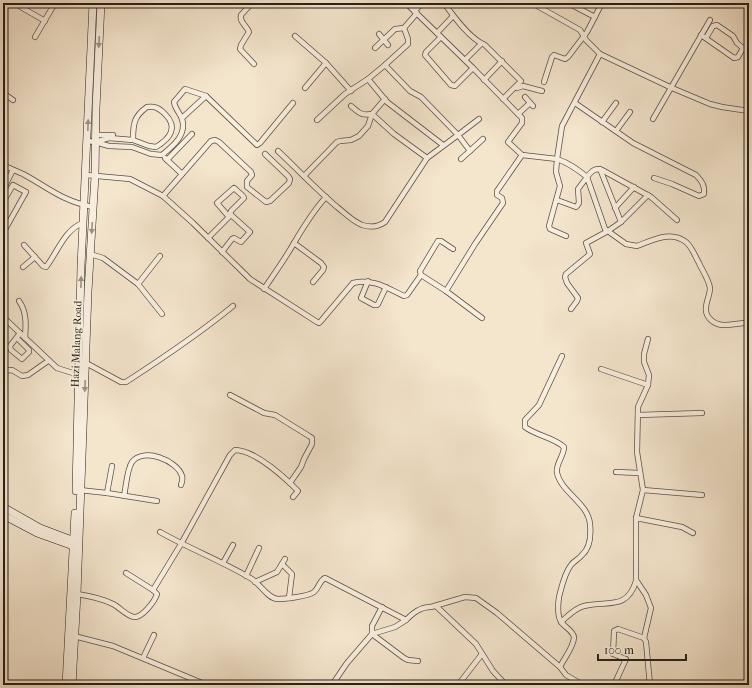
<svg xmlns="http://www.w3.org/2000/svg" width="752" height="688" viewBox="0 0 752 688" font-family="'IM FELL French Canon',serif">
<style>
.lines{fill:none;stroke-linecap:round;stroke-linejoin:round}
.street-casing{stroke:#5c5045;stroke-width:6}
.secondary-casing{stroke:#291f18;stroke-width:8}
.street{stroke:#f8eede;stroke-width:4.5}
.secondary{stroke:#f8eede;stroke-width:7}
.oneway{fill:#9b9185}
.labels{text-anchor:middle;stroke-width:3.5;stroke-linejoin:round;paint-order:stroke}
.street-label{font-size:11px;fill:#291f18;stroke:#f8eede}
</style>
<rect width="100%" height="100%" fill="#f4e5cd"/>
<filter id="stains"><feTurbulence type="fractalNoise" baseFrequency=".005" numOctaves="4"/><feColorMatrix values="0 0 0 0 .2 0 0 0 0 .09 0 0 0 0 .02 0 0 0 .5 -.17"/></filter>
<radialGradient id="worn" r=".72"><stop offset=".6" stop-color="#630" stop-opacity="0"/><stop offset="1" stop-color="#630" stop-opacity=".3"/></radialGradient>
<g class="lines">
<defs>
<g id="street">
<path d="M14,3l31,18"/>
<path d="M252,3l-11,12c-2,7 6,11 8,17l-8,13 -1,4 14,15"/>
<path d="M406,3l67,65 49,50v5l-14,19 14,13 35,4 -1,13 4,14 -11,40 1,3 16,7"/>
<path d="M444,3c10,14 26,36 41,42l36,36 -18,18"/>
<path d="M532,3l48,27 6,10 14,14 72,34 38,16 12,3 27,4"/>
<path d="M568,3l27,14"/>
<path d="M414,11l9,-8"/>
<path d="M437,33l16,-17"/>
<path d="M379,34l9,11"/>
<path d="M701,35l33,23 4,-1 5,-9 -6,-5 -4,-7 -16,-11 -4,1 -7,12"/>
<path d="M295,36l31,27 25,28"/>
<path d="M35,37l20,-34"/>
<path d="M441,37l-15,15 -1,3 26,30 4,1 18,-18"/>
<path d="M375,48l20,-19 9,-1"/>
<path d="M600,54l-38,72 -5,33c12,4 20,10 30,18 4,-5 8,-10 15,-7l49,27 26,23"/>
<path d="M465,60l16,-16"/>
<path d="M385,65l25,26 11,6 37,38 -31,23"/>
<path d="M368,79l19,23 56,43"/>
<path d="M484,80l18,-19"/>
<path d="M544,82l8,-25 2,-2 11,4 3,-2 19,-25 15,-29"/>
<path d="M305,88l21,-25"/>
<path d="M517,88l6,-2 19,5"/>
<path d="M3,93l10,7"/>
<path d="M525,97l8,9"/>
<path d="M575,103l58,40 63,32c6,6 9,11 8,19l-5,2 -27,-12 -18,-6"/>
<path d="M518,114l12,-11"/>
<path d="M182,118l24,-22"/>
<path d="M653,119l57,-99"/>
<path d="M317,120l28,-26 23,-15 17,-14 23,-21v-5l-4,-11 13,-15"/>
<path d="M602,122l14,-19"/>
<path d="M616,131l14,-19"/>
<path d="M95,135h18"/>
<path d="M87,141l8,1 14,-4 24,2 16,6 7,1c15,-9 22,-20 9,-33 -6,-6 -10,-8 -18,-7 -13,9 -14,17 -14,33"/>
<path d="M95,142l14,4 23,1 19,7 11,1c11,-9 25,-20 20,-36 -2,-6 -7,-10 -8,-17l11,-13 21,7 51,49 3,-2 33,-40"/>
<path d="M278,151c19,18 38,38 59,56 8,6 15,14 25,18 9,3 16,2 23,-3l42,-64 -33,-24 -22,-20c-11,2 -14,-2 -21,-8"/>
<path d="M470,151l-12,-16 21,-16"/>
<path d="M165,158l17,16"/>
<path d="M461,159l22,-20"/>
<path d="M167,160l25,-26"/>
<path d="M3,165c6,3 13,6 20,9 26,14 39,27 70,33"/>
<path d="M600,169l21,53"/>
<path d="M86,175l44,4 33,17 30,27 57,56 67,43 2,1 2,-2 32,-38c19,-5 34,5 51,13l3,-1 14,-20"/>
<path d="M304,176l33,-34 3,-1 11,-1 8,-4 9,-10 4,-12 13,-15"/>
<path d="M3,190l10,-20"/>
<path d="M163,196l48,-55 4,-1 4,2 32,30 1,3 -5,6v6l19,15 4,-1 19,-18 1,-4 -2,-3 -23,-22"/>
<path d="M557,200l19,7 1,-1 2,-3 -1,-14 9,-12 18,52 21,15 11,2c16,-6 34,-16 49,-4 6,5 9,14 13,21 3,7 10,17 11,25 0,11 -10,22 1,32 11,10 25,2 38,3"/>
<path d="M3,202l10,-17 13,7 -23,41"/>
<path d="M615,208l19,-21"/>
<path d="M208,238l21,-21 2,-6 13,-13 -1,-2 -9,-8 -17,15 12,14"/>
<path d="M294,243l27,20 3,4 -1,3 -10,12"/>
<path d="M24,245l19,21 3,1c11,-14 19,-38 37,-44"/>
<path d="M222,252l10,-13 2,-1 7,4 9,-10 -20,-18"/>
<path d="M90,254l13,4 35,26 24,30"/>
<path d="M23,267l12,-10"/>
<path d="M368,281l-7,17 13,7h3l1,-1 8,-17"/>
<path d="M138,284l22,-28"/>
<path d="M264,289c10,-15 21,-30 30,-46 10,-17 19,-32 32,-46"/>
<path d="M446,291l-25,-16 -1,-4 18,-30h3l12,8"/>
<path d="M19,301c8,11 7,24 6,37"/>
<path d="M571,309l6,-8 1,-3 -11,-15 -2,-6 1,-3 23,-19 1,-1 -4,-11 22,-12 13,-9 27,-27"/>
<path d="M3,317l54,51 22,7"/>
<path d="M482,318l-36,-27 29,-47 28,-41 -1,-5 -5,-3v-4l25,-36"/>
<path d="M17,338l12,12v2l-7,7 -11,-9 -1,-3v-1l10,-13"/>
<path d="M562,356l-23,49 -14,15v7c12,9 28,10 39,20 0,9 -9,18 -7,26 4,19 31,30 33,51 1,10 0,24 -8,31 -3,4 -8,6 -11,10 -7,9 -9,21 -12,32 -1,7 -2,20 3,26 4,5 11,8 12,14 0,10 -10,21 -14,30l6,8 17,10"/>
<path d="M83,363h3l35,19h5c37,-24 73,-48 107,-76"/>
<path d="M601,369l47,16"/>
<path d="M3,371l9,-1 10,6 6,-1 20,-14"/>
<path d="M638,415l64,-2"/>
<path d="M616,472l24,1"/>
<path d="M290,483l8,8 -5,6"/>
<path d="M79,490l28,3 50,8"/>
<path d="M643,490l59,5"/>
<path d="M107,493l5,-27"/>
<path d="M124,496c2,-9 3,-27 8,-34 11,-15 45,-2 50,14 1,3 0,6 -1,9"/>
<path d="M636,518l7,-28 -6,-38 1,-45 10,-22 1,-10 -5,-13v-8l4,-15"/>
<path d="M160,532c30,17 62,29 92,47 8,5 16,20 26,20 8,0 31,-3 36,-7 5,-4 5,-11 11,-14l81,42c7,-7 14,-13 25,-13l34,-10 11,1 21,15 63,54"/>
<path d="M223,563l10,-18"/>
<path d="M282,564l10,10 -3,24"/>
<path d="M246,576l13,-28"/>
<path d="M636,580l10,15 5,13 -7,30 2,4 4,43"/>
<path d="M255,582l22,-10 8,-13"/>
<path d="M153,590l28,-46 49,-89 5,-5c17,0 43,22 55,33l11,-16 3,-8 8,-15v-6l-3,-2 -34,-21 -11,-2 -34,-18"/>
<path d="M77,594c13,2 24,4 36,10 6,3 14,12 21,13 8,1 21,-16 23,-23l-4,-4 -27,-17"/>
<path d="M436,606l40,38 17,27 13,14"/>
<path d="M382,607l-10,19v8l32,24 4,2 10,1"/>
<path d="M561,622c7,-6 14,-14 23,-16 23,-6 43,5 52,-25v-63l46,9 11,6"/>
<path d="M74,636l39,10 94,39"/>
<path d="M143,658l11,-23"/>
<path d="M332,685l15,-22 25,-29 23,-7 11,-7"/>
<path d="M458,685l24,-31"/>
<path d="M614,685l12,-26 -13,-5 1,-23 4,-2 26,9"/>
</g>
<g id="secondary">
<path d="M76,491l5,-224 12,-264"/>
<path d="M3,507l37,21 37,14"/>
<path d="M3,515l34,18 39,14"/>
<path d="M66,685l9,-172"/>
<path d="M72,685l5,-91 11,-303 7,-115 1,-68 5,-105"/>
</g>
</defs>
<use href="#street" class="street-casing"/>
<use href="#secondary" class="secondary-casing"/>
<use href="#street" class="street"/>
<use href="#secondary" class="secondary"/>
</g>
<defs><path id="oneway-solid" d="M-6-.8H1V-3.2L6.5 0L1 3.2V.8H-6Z"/></defs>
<g class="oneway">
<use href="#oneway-solid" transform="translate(99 42) rotate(93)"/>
<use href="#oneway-solid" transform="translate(88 125) rotate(-88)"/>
<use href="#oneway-solid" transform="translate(92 228) rotate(93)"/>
<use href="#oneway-solid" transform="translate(81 282) rotate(-89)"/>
<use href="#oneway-solid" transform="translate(85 386) rotate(92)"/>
</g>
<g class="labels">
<g class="street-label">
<text transform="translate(76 344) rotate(-88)" y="4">Hazi Malang Road</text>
</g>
</g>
<rect width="752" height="688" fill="none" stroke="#f4e5cd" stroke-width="16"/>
<rect x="4" y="4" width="744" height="680" fill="none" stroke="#291f18" stroke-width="2"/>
<rect x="8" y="8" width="736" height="672" fill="none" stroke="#291f18"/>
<path d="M598 654v6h88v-6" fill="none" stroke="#291f18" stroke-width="2"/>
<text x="604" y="654" font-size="12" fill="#291f18" stroke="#f8eede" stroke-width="3" paint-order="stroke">100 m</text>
<rect width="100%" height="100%" filter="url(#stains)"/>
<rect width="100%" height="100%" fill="url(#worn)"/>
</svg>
